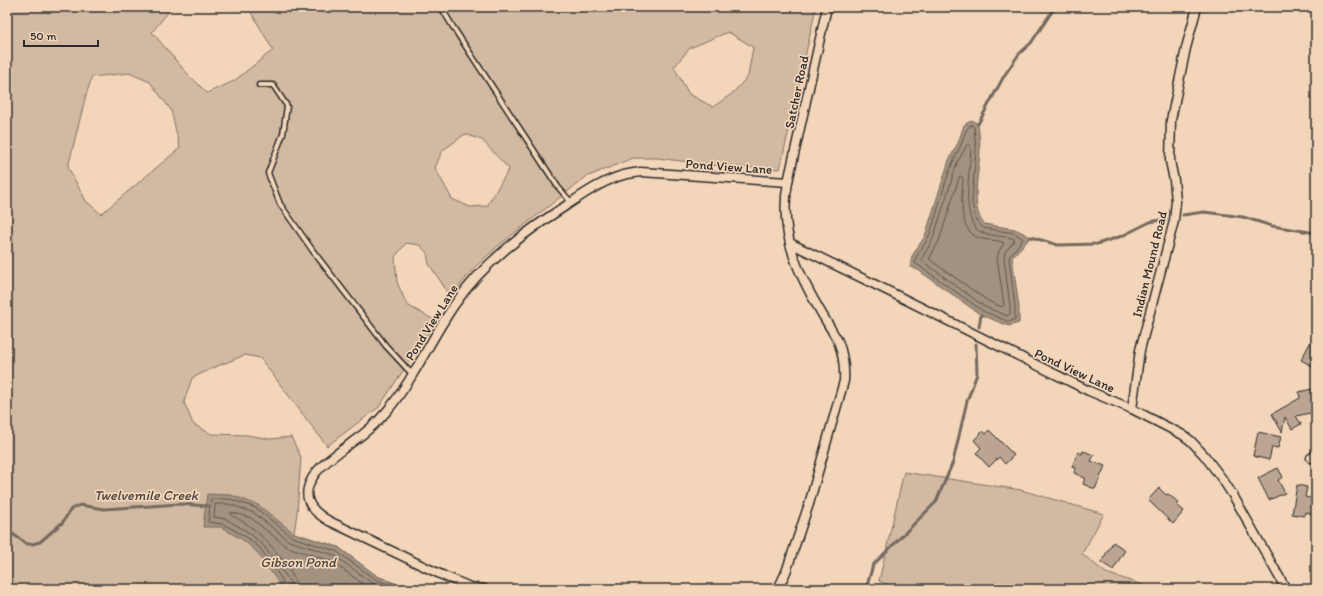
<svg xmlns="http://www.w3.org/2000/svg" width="1323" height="596" viewBox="0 0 1323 596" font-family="Itim,sans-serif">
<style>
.green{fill:#d2b9a1;stroke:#7e7266;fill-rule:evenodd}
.water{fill:#a49280;stroke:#74695e}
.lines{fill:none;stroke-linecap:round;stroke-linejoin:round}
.shore{stroke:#5b544d;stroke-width:1}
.stream{stroke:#74695e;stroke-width:3}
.building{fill:#bba592;stroke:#2b2b2b}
.lane-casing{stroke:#2b2b2b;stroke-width:7}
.street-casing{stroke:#2b2b2b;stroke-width:11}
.lane{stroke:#f3d5b9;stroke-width:4}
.street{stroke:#f3d5b9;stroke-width:8}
.labels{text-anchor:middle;stroke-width:3.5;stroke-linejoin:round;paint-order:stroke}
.street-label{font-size:13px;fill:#2b2b2b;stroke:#f3d5b9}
.water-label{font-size:14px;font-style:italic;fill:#494540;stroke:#f3d5b9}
</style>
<rect width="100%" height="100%" fill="#f3d5b9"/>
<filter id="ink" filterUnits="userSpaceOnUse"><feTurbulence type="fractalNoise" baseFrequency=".025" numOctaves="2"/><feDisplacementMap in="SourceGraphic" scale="8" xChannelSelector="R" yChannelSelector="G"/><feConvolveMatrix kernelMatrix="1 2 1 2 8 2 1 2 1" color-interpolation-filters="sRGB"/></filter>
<g filter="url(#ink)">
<g class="green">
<path d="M7,7h169l-6,3 -18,22 32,38 23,23 27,-12 39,-31 -25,-43h514l29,3 2,-3h23l-17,78 -19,84 -60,-3 -63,-8h-24l-47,19 -88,69 -25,23 -22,28 -22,-33 -2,-11 -7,-8 -14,-2 -11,14 2,25 10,23 29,16 -57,86 -52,39 -67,-88 -15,-3 -25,10 -28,13 -8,24 9,22 18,10 36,1 23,4 21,-2 10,20 -4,56 -3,20 44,14 39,29 32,13h-402zM728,32l25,15 -5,29 -15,17 -20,14 -24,-13 -15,-27 16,-19zM129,73l21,9 21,28 9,38 -79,66 -15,-13 -18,-34 18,-72 6,-18zM465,134l17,6 27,29 -22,37 -17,1 -18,-8 -17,-31 7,-17z"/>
<path d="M904,472l117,18 83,24 -22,40 24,19 37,12 4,4h-247l-21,-8z"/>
</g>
<g class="water">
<path d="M972,120l6,4c1,8 2,17 2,25 0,22 -11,57 4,75l31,5 16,8 -19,20 7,50v16l-10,3 -28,-11 -63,-45 -8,-3 2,-11 13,-20 24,-76 9,-17 6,-18z"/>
<path d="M207,494l24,1 27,10 36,28 44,14 39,29 32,13h-126l-26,-37 -14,-12 -22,-13h-18z"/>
</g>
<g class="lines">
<g class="shore">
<path d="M971,125l3,2 2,22 -4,52 3,18 8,9 31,5 9,6 -14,18 6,50v12l-6,3 -26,-11 -68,-48c1,-10 10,-17 14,-27 11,-28 15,-59 30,-87 4,-7 5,-20 12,-24z"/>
<path d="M968,144l2,1 1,4c-1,18 -11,75 10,83 9,4 21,4 31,6l3,2 -10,12 -1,5 6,50v7l-2,2 -23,-9 -64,-47 12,-21 24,-76z"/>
<path d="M960,176l3,2c-1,18 -6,52 16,60 8,3 18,1 25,5l-5,8 -2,7 7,47 -2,2 -14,-6 -59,-42 10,-18z"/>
<path d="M286,589l-5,-11 -21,-30 -15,-12 -22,-12 -15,-2 3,-23h19l26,9 36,29 44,14 39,28 24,10"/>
<path d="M291,589v-5l-5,-8 -23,-31 -15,-13 -22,-13 -12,-2 1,-13h14l25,9 35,28 45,14 38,28 14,6"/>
<path d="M297,589c0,-16 -32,-52 -45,-61 -6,-5 -14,-9 -21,-13v-3l20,6 36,29 44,14 39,28"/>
</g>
<g class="stream">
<path d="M978,124l26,-48 15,-22 12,-11 24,-36"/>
<path d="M1183,215l21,-3 39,5 29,9 44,7"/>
<path d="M1031,237l27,8 39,-1 25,-8 28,-14 16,-3"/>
<path d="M979,327l2,-12"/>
<path d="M7,530l20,14h5l8,-2 23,-20 8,-13 9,-4 24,4 76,-5 28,2"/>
<path d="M866,589l7,-24 63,-63 17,-40 14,-61 10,-27 -1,-30"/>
</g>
</g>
<g class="building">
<path d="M1316,332v36l-15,-8z"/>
<path d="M1316,388v16h-3l2,8 -19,4 5,8 -9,5 -7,-12 -3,15 -10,-18 28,-16 -1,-6z"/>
<path d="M989,430l25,25 -9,9 -6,-7 -10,10 -13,-14 5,-5 -7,-8 9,-9 3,3z"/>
<path d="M1258,432l23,5 -3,11 -6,-1 -3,13 -16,-4z"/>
<path d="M1083,451l11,4 -3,6 14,5 -10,23 -12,-5 2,-6 -11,-5 2,-5 -4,-1 6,-15 4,2z"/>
<path d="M1278,468l5,9 -5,3 7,13 -16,7 -11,-22z"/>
<path d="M1297,485l10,2 -2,10 10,2 -2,15 -8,-2 -1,4 -12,-2z"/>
<path d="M1159,488l7,7 2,-1 11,9 -2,2 7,6 -11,13 -25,-24z"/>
<path d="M1113,542l12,8 -12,20 -12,-8z"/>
</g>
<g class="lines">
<defs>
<g id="lane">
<path d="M441,7l12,20 105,160 13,15"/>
<path d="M259,85h14l14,21 -4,28 -15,39 12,31 33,47 73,95 26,28"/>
</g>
<g id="street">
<path d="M790,243l82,40 217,108 43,18 51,26 8,6 13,14 19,25 11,17 52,92"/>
<path d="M1132,409l8,-59 34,-129 2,-20 -2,-21 -4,-19 1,-41 15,-72 11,-41"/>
<path d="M1311,458l5,-3"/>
<path d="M484,589l-14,-2 -28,-12 -113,-54c-12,-7 -25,-17 -21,-33 5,-20 28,-33 43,-45 13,-9 26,-20 36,-32 27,-32 44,-73 68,-107 28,-41 70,-72 112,-99 17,-11 34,-23 53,-29 6,-2 14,-3 21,-4l147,10"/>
<path d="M778,589l8,-17 23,-68 35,-123c1,-15 -1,-27 -6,-40 -30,-51 -62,-97 -50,-159l39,-175"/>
</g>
</defs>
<use href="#lane" class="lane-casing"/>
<use href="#street" class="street-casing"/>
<use href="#lane" class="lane"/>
<use href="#street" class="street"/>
</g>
</g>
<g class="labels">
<g class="street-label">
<text transform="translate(796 92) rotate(-78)" y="5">Satcher Road</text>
<text transform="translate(729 166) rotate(4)" y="5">Pond View Lane</text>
<text transform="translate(1149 264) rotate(-76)" y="5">Indian Mound Road</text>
<text transform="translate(431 322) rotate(-58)" y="5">Pond View Lane</text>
<text transform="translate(1075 370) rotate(25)" y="5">Pond View Lane</text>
</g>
<g class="water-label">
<text x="146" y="500">Twelvemile Creek</text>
<text x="298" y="567">Gibson Pond</text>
</g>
</g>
<rect width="1323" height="596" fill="none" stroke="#f3d5b9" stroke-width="24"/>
<rect x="12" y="12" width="1299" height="572" fill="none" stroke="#2b2b2b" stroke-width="1.5" filter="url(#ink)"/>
<path d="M24 40v6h74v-6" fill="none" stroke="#2b2b2b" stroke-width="2"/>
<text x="30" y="40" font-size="12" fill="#2b2b2b" stroke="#f3d5b9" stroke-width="3" paint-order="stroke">50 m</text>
</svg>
